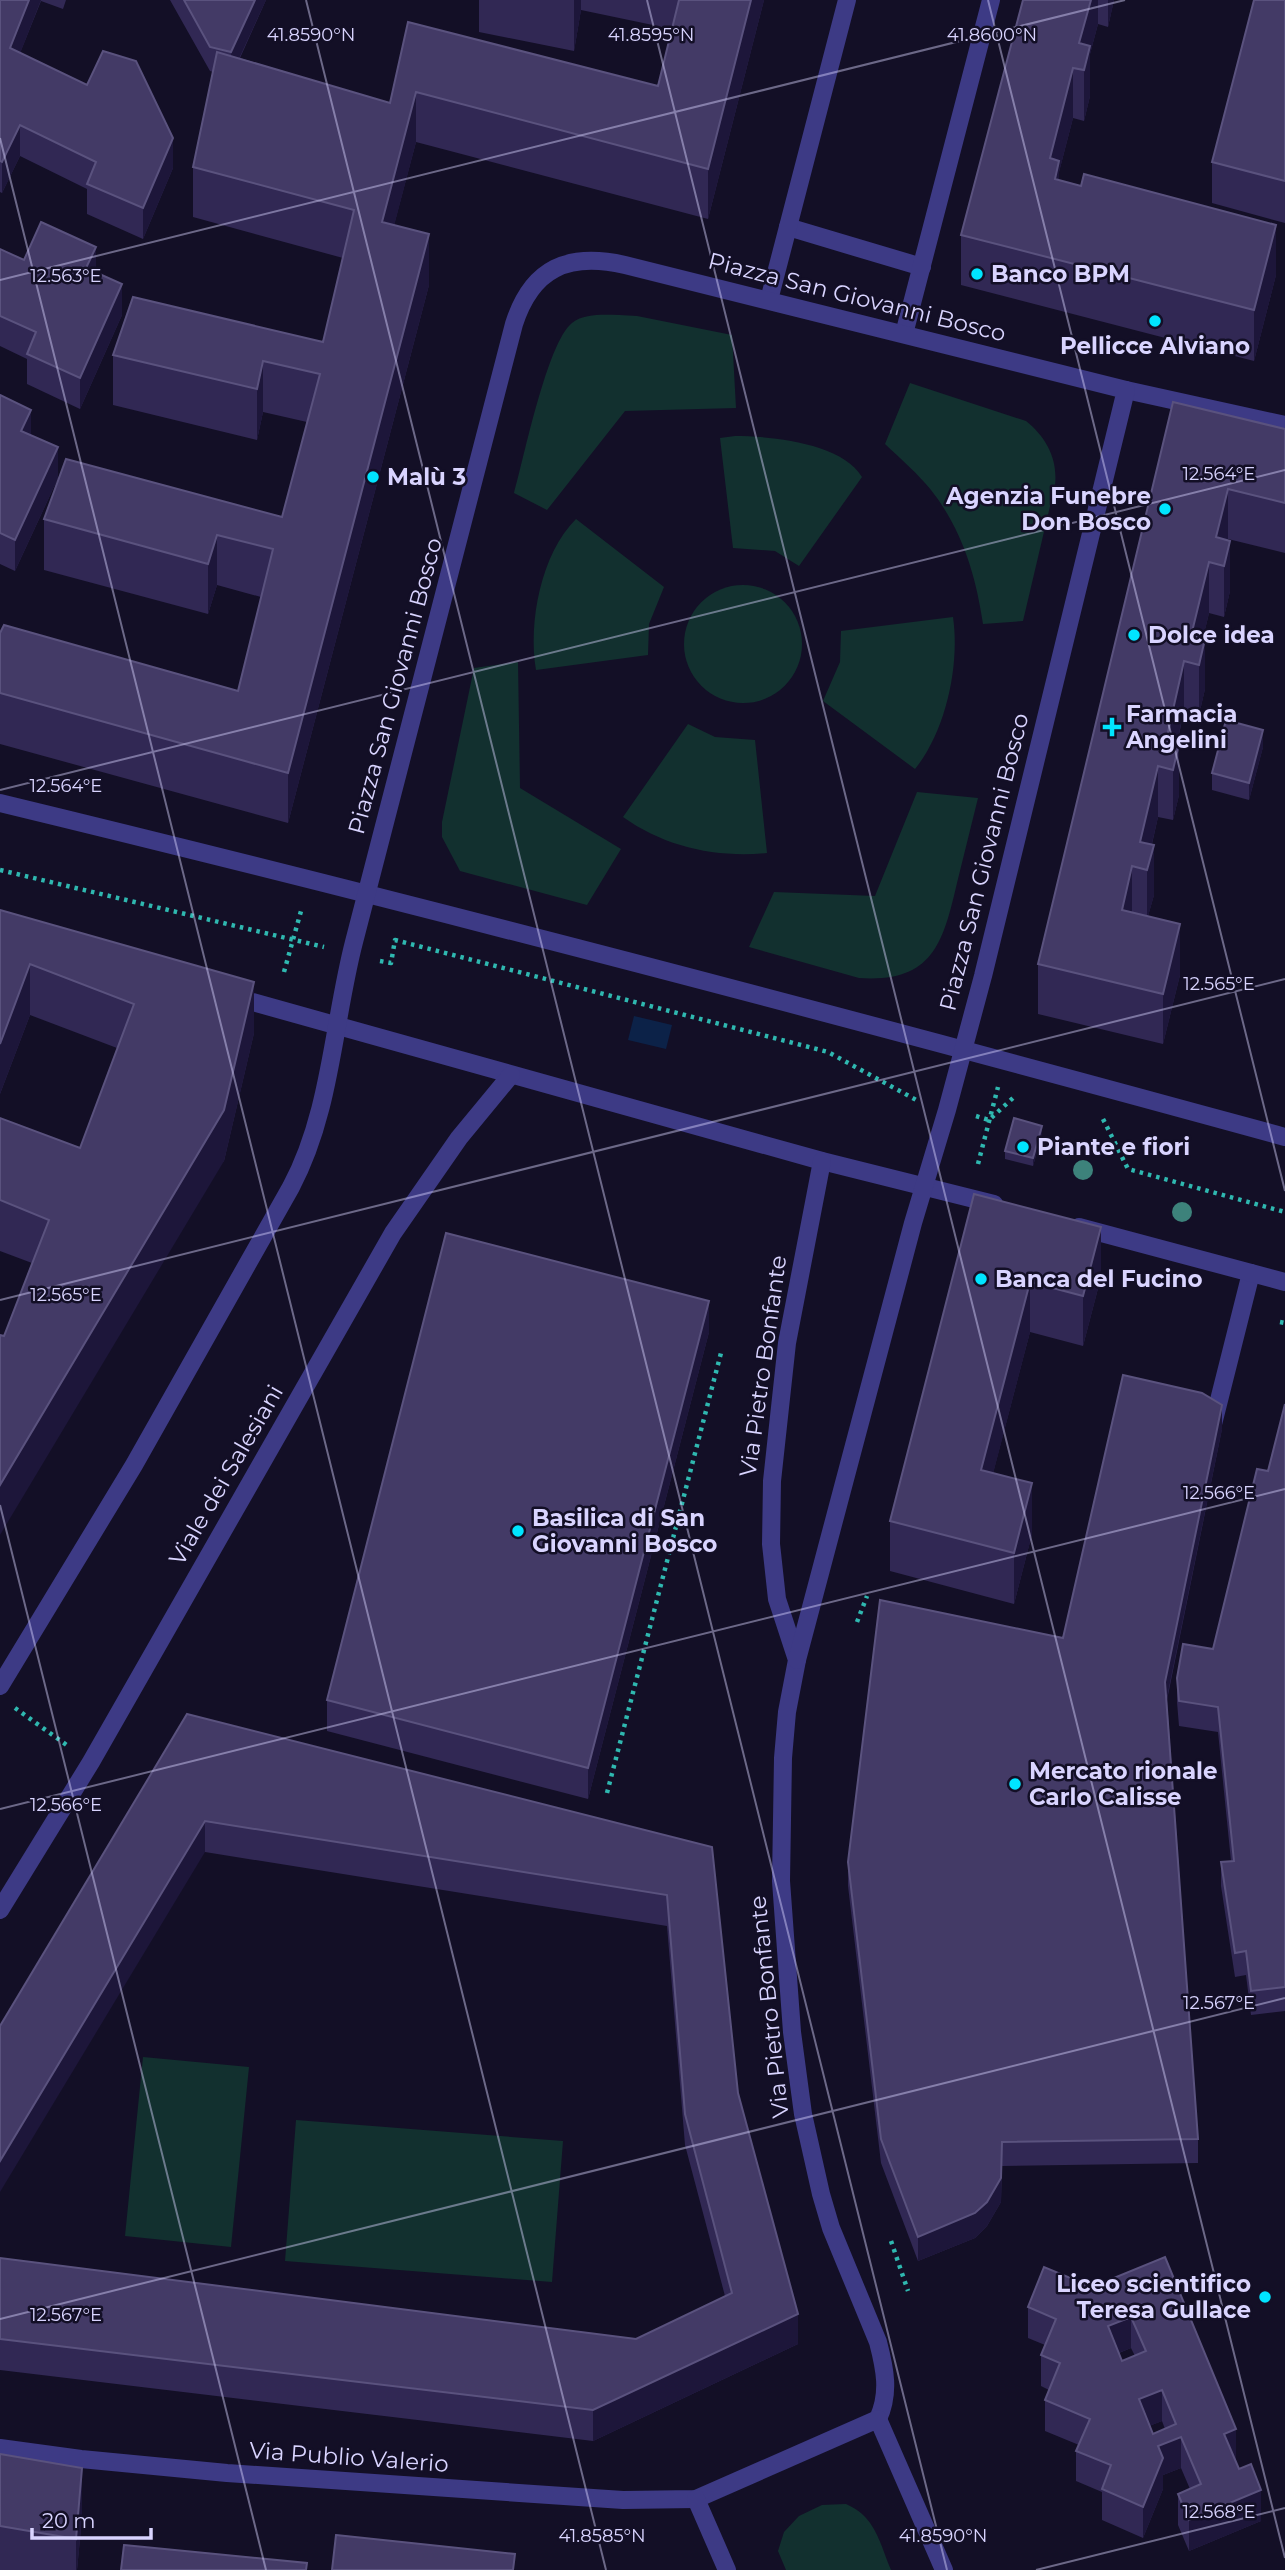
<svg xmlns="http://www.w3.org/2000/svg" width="1285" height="2570" viewBox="0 0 1285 2570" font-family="Montserrat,sans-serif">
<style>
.green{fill:#12302f}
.water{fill:#0c2248}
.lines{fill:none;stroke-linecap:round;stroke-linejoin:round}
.path{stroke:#2fb8b0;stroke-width:4.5;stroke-dasharray:3.5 5;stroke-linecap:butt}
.service{stroke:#3d3a85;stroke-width:18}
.minor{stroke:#3d3a85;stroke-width:18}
.tree{fill:#3d827b}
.wall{fill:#312854;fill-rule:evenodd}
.shaded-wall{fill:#1d163a}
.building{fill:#433a66;stroke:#5a527e;stroke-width:2;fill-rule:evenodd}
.ticks{fill:none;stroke:#d9d4ff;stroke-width:2;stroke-opacity:0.45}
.poi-dot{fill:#00e5ff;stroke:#130f26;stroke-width:2.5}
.labels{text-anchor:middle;stroke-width:5;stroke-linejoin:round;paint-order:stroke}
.poi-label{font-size:23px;font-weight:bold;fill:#d9d4ff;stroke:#130f26;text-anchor:start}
.street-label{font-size:23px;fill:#d9d4ff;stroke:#130f26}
.ticks-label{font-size:18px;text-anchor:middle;fill:#d9d4ff;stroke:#130f26;stroke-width:5;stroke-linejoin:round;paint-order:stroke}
</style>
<rect width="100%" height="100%" fill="#130f26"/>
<g class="green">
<path d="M619,315l18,1 95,19 4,73 -111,3 -78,99 -33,-17c10,-35 33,-150 58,-170 13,-10 32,-8 47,-8z"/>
<path d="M910,383l116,38c20,16 32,38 29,64l-32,136 -40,3c-7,-48 -21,-95 -52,-134 -13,-16 -30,-31 -46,-46z"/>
<path d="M735,436c36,0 107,7 127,41l-63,89 -24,-15 -42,-3 -13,-110z"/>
<path d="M576,519l88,68 -15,37 -1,31 -112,15c-8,-48 5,-116 40,-151z"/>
<circle cx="743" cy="644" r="59"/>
<path d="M953,617c7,48 -7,114 -38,152l-92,-68 17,-39 1,-31z"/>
<path d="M518,662l2,126 101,61 -34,56 -127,-34 -18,-34v-15l32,-154z"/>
<path d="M688,724l27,13 40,3 12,113c-51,5 -102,-6 -144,-36z"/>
<path d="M917,792l61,6c-7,28 -14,57 -21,85 -14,60 -24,100 -98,95l-110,-31 25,-55 101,4z"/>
<path d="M143,2057l106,10 -18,180 -106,-11z"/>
<path d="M296,2120l267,21 -11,141 -267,-21z"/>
<path d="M846,2504c30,13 33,38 45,66h-105l-8,-19 6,-19 15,-16 23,-11z"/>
</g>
<path class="water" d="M634,1016l38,9 -6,24 -38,-9z"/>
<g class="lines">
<g class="path">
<path d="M0,870l324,77"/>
<path d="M380,961l11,2 4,-23 433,112 92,50"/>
<path d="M284,972l17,-61"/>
<path d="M976,1116l13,4 25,-23h3"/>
<path d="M1103,1119l25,50 157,43"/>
<path d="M978,1164l20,-77"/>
<path d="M1280,1322l5,1"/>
<path d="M857,1622l10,-26"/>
<path d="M15,1708l53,38"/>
<path d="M607,1793l115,-444"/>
<path d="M891,2241l17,50"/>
</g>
<path class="service" d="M1213,1424l38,-151"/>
<g class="minor">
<path d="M788,227l134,40"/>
<path d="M769,300l78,-300"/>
<path d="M904,334l87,-334"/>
<path d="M1126,390l159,35"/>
<path d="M0,803c430,104 858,217 1285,334"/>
<path d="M231,996l591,165 172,43"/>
<path d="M822,1161l-35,182 -15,138 -1,63 6,55 20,61 -10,52 -4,46 -2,123 11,151 11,82 18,80 10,34 47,114c7,27 12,51 0,77"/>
<path d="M1079,1227l206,55"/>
<path d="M0,1686l134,-221 157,-278c40,-75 42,-164 63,-245 53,-206 107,-412 160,-618 18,-56 54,-72 111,-59l501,125 -143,586 -36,134 -34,113 -116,437"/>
<path d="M0,1910l91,-148 302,-529 66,-95 52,-63"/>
<path d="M0,2448l81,11 146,14 396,27 73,-1 182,-80 66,151"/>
<path d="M696,2499l31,71"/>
</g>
</g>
<g class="tree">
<circle cx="1083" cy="1170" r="10"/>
<circle cx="1182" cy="1212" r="10"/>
</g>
<g class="wall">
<path d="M0,0h66l-3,9 -22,-8 -21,52 153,115 -30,71 -56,-25v-25l-67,-33 -18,37 -2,-1z"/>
<path d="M170,0h96l-26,58 150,45 18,-81 250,64 14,-57 -91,-19 -7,41 -95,-19v-32h285l-56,219 -292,-77 -22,83 35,60 -141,538 -288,-79v-111l238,58 23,-94 -44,-12 -9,29 -164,-44v-51l238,-2 25,-95 -44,-10 -6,28 -144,-35v-50l210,-13 20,-84 -150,-41v-50l20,-95 -3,-1z"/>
<path d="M1023,0h91l-6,27 -10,-3 -8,30v42l-6,25 -11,-3 -14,54v8l217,95 -22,86 -293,-76v-50z"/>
<path d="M1285,0v223l-73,-20v-41z"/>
<path d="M0,249l24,11 72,12 26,43 -42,94 -53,-25v-25l-27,-13z"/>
<path d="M0,395l31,40 27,43 -43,93 -15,-7z"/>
<path d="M1173,402l112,27v124l-57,-14 2,52 -6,26 -15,-4 -6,25 2,51 -6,26 -15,-4 -7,33 2,51 -6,25 -15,-3 -6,27 2,51 -6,21 32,59 -17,69 -125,-30v-50z"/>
<path d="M1263,747l-14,53 -37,-10v-17z"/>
<path d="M0,910l254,123 -30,128 -220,175 28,-73 -32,-12v-133l80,30 37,-100 -87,-33 -30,79z"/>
<path d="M1042,1134l-9,32 -28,-7v-8z"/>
<path d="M974,1194l127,83 -18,69 -53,-14 -37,141 39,61 -18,70 -124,-33v-50z"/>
<path d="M709,1332l-121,467 -261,-68v-31z"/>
<path d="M1285,1404v607l-34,4 -5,-40 -11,2 -14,-91v-24l10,-1 -13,-129 -39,-6 -2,-24v-24l36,-29 55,-178z"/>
<path d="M1222,1429l-55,271 31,439v24l-196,3 -1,36 -14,24 -12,12 -57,23 -37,-98 -33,-277v-24l215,-224z"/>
<path d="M187,1714l525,133 26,246 60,251 -205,97 -593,-71v-112l636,81 89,-43 -40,-151 -18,-219 -462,-74z"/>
<path d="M1165,2257l70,203 26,61 -72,30 -11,-26v-31l12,-5 -9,-21 -18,7v14l-20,49 -41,-18v-28l-26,-11v-30l3,-6 -34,-14v-31l4,-10 -8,-4v-31l4,-10 -17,-7v-31l64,-20zM1131,2348l4,8 -13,5 -3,-8zM1162,2421l3,8 -12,5 -4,-8z"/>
<path d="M0,2454l82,64 -5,52h-77z"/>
</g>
<g class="shaded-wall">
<path d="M29,0h12l-31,79v-31z"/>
<path d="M255,0h11l-35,76v-24z"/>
<path d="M574,0h7v10l-7,41z"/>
<path d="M751,0h13l-56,219v-50z"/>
<path d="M1091,0h7v24l-8,30v42l-6,25v-51l-5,-27z"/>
<path d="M1108,0h6l-6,27z"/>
<path d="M1073,68v50l-14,54v39l-9,-53z"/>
<path d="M416,92v50l-34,130v-50z"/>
<path d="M20,125v31l-18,37v-31z"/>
<path d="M173,138v30l-30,71v-31z"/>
<path d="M1276,225v50l-22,86v-51z"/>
<path d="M429,234v51l-141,538v-50z"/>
<path d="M96,247v30l-10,-9z"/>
<path d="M122,284v31l-42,94v-31z"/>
<path d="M263,361v51l-6,28v-51z"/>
<path d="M31,410v30l-10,-9z"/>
<path d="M58,447v31l-43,93v-31z"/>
<path d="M1228,489v50l-7,27 -5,-29z"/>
<path d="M217,535v50l-9,29v-50z"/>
<path d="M1230,541v50l-6,26v-51z"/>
<path d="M1209,562v51l-12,51 -6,-28z"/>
<path d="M1205,639v50l-6,26v-50z"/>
<path d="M1184,661v50l-13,58 -5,-28z"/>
<path d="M1263,730v17l-14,53v-17z"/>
<path d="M1179,744v51l-6,25v-50z"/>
<path d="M1158,766v51l-12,52 -6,-27z"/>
<path d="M1154,845v50l-7,25v-50z"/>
<path d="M1132,866v51l-10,-7z"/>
<path d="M1180,924v51l-17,69v-50z"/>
<path d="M30,964v51l-30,79v-50z"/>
<path d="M254,982v51l-30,128 -224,374v-50z"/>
<path d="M1042,1126v8l-9,32v-8z"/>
<path d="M1101,1227v50l-18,69v-50z"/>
<path d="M1030,1282v50l-49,188v-50z"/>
<path d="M709,1301v31l-121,467v-31z"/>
<path d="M1222,1405v24l-57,278v-25z"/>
<path d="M1032,1483v51l-18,70v-51z"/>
<path d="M205,1821v31l-205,340v-31z"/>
<path d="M1002,2142l-1,60 -14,24 -12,12 -57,23v-24z"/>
<path d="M798,2314v30l-205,97v-31z"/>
<path d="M1131,2317v31l-23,9v-31z"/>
<path d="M1162,2390v31l-23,9v-31z"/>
<path d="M1236,2429v30l-12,5v-30z"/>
<path d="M1181,2437v31l-18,7v14l-20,49v-31l15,-61z"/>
<path d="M82,2468v50l-5,52h-1v-31z"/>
<path d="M1261,2490v31l-72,30v-31z"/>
</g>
<g class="building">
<path d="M0,0h29l-19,48 77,37 16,-34 33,10 37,77 -30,70 -56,-24 9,-22 -76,-37 -18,37 -2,-1z"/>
<path d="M184,0h71l-24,52 -21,-5z"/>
<path d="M679,0h72l-43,169 -292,-77 -34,130 47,12 -141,539 -288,-80v-60l4,-8 234,66 35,-142 -56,-14 -9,29 -164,-45 22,-60 216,58 38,-143 -57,-13 -6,28 -144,-34 20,-58 190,45 31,-132 -161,-43 24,-115 173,51 18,-81 250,64z"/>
<path d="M1023,0h68l-12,43 11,3 -6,24 -11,-2 -23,90 9,3 -4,18 26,7 3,-12 192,51 -22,85 -293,-75z"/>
<path d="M1254,0h31v181l-73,-19z"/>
<path d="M41,222l55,25 -10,21 36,16 -42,94 -53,-24 9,-22 -36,-16v-67l24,11z"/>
<path d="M0,395l31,15 -10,21 37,16 -43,93 -15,-7z"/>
<path d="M1173,402l112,27v74l-57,-14 -12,48 14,4 -6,25 -15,-4 -18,74 14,3 -6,26 -15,-4 -18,80 13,3 -6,26 -15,-4 -18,76 14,3 -7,25 -15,-4 -10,44 58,14 -17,70 -125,-30z"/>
<path d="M1226,720l37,10 -14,53 -37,-10z"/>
<path d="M0,910l254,72 -30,128 -224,375v-150l4,1 45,-116 -49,-20v-82l80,30 54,-144 -104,-40 -30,80z"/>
<path d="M1014,1118l28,8 -9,32 -28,-7z"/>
<path d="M974,1194l127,33 -18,69 -53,-14 -49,188 51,13 -18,70 -124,-32z"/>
<path d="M446,1233l263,68 -121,467 -261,-68z"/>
<path d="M1123,1375l79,18 20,12 -57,277 33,457 -196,3 -1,36 -14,24 -12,11 -57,24 -37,-98 -33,-277 32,-262 183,38z"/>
<path d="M1285,1404v583l-34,4 -5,-40 -11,2 -14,-91 13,-1 -16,-154 -39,-6 -2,-23 6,-34 30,5 44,-180 11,2z"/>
<path d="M187,1714l525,133 26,246 60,221 -205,96 -593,-71v-81l636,81 96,-46 -47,-179 -18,-219 -462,-74 -205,340v-135z"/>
<path d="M1165,2257l71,172 -12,5 15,35 12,-5 10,26 -72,30 -11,-26 23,-10 -20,-47 -23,9 5,12 -20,49 -41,-18 9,-24 -35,-14 14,-32 -45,-19 15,-37 -19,-8 15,-36 -28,-12 16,-40 48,20zM1131,2317l15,34 -24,10 -14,-35zM1162,2390l14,34 -23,10 -14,-35z"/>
<path d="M0,2454l82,14 -6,71 -76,-13z"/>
<path d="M336,2535l179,19 -2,16h-181z"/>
<path d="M124,2545l183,18 -1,7h-185z"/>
</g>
<path class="ticks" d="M306,0l641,2570M647,0l638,2558M988,0l297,1191M0,138l606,2432M0,280l1125,-280M0,790l1285,-320M0,1300l1285,-321M0,1505l266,1065M0,1809l1285,-320M0,2319l1285,-321M1036,2570l249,-62"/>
<g class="poi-dot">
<circle cx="977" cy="274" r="7"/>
<circle cx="1155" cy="321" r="7"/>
<circle cx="373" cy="477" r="7"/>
<circle cx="1165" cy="509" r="7"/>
<circle cx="1134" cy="635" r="7"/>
<path d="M1108.5 716.5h7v7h7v7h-7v7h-7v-7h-7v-7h7z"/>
<circle cx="1023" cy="1147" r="7"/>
<circle cx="981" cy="1279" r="7"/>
<circle cx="518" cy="1531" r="7"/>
<circle cx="1015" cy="1784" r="7"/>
<circle cx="1265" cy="2297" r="7"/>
</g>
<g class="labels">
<g class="poi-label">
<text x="991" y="282">Banco BPM</text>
<text x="1155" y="354" text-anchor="middle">Pellicce Alviano</text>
<text x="387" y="485">Malù 3</text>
<text x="1151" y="504" text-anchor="end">Agenzia Funebre<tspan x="1151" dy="26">Don Bosco</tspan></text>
<text x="1148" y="643">Dolce idea</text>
<text x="1126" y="722">Farmacia<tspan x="1126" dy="26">Angelini</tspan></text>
<text x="1037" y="1155">Piante e fiori</text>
<text x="995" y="1287">Banca del Fucino</text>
<text x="532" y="1526">Basilica di San<tspan x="532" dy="26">Giovanni Bosco</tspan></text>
<text x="1029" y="1779">Mercato rionale<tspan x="1029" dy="26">Carlo Calisse</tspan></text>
<text x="1251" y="2292" text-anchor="end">Liceo scientifico<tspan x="1251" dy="26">Teresa Gullace</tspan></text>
</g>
<g class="street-label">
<text transform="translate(857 297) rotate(14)" y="8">Piazza San Giovanni Bosco</text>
<text transform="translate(395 686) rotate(-75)" y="8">Piazza San Giovanni Bosco</text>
<text transform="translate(984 862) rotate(-76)" y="8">Piazza San Giovanni Bosco</text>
<text transform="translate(763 1366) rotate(-82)" y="8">Via Pietro Bonfante</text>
<text transform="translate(226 1475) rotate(-60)" y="8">Viale dei Salesiani</text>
<text transform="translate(769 2007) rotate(-96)" y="8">Via Pietro Bonfante</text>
<text transform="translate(349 2457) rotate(4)" y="8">Via Publio Valerio</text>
</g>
</g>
<g class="ticks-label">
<text x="311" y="41">41.8590°N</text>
<text x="651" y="41">41.8595°N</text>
<text x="992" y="41">41.8600°N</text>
<text x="66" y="282">12.563°E</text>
<text x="1219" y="480">12.564°E</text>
<text x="66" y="792">12.564°E</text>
<text x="1219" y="990">12.565°E</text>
<text x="66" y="1301">12.565°E</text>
<text x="1219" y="1499">12.566°E</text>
<text x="66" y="1811">12.566°E</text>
<text x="1219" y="2009">12.567°E</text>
<text x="66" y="2321">12.567°E</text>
<text x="1219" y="2518">12.568°E</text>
<text x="602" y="2542">41.8585°N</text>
<text x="943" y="2542">41.8590°N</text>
</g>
<path d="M32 2528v10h119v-10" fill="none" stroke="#d9d4ff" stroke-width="3.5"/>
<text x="42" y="2528" font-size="21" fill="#d9d4ff" stroke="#130f26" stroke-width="5" paint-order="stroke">20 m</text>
</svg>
